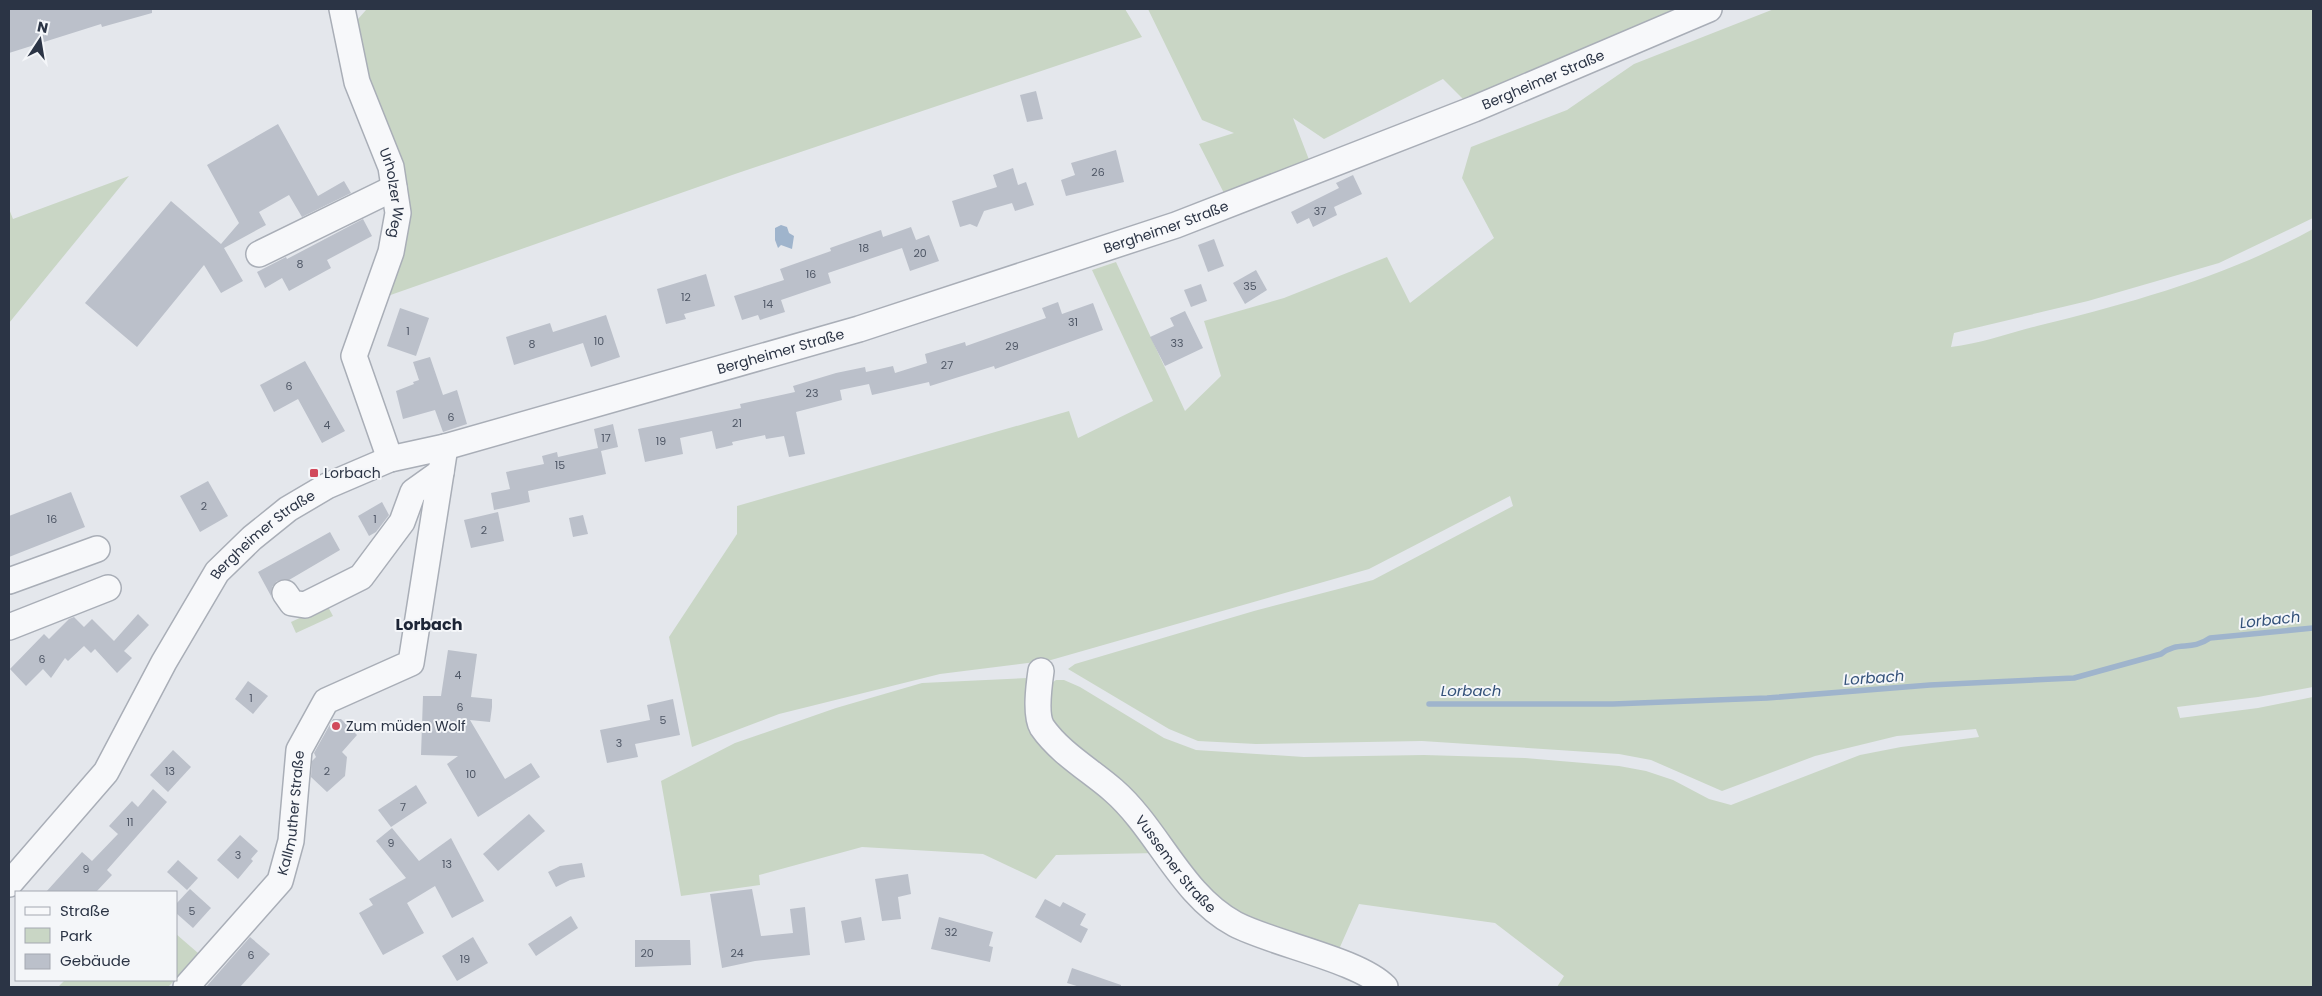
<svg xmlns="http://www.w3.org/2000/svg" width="2322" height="996" viewBox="0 0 2322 996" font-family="Poppins,sans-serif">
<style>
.green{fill:#c9d6c5}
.water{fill:#9fb4cc}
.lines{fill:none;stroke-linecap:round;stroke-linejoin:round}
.stream{stroke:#9fb4cc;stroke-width:5.5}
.building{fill:#bbc0ca}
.minor-casing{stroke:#a9aeb7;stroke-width:28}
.minor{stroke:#f7f8fa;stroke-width:25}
.poi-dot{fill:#d1495b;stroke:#f4f6f9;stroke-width:2}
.labels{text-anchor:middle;stroke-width:4;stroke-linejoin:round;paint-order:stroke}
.number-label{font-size:11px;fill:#4f5766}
.street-label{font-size:14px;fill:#2b3445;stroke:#f4f6f9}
.poi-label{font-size:14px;fill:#2b3445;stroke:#f4f6f9;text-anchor:start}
.water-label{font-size:15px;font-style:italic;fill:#34527a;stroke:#f4f6f9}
.quarter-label{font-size:16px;font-weight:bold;fill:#1d2536;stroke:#f4f6f9}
</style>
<rect width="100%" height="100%" fill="#e4e7ec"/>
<g class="green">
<path d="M370,9h755l17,28 -407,137 -353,124 25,-87 -56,-184 15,-17z"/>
<path d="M1148,9h530l-215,90 -20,-20 -119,60 -31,-21 18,47 -84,34 -28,-55 35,-11 -32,-13z"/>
<path d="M1774,9h539v209l-94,45 -131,38 -134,32 -3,14c28,-3 58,-14 86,-21 94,-23 191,-50 276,-97v458l-55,10 -81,10 3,11 78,-10 55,-11v290h-756l7,-11 -69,-53 -136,-19 -23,52 -100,-36 -191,-196 4,-39 7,-5h8l16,7 84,51 32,12 108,7 120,-2 101,3 94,8 27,5 27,9 36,19 22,6 129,-50 41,-8 78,-10 -3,-8 -79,7 -82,20 -93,35 -71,-31 -32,-6 -197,-13 -166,3 -58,-3 -29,-12 -101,-60 7,-5 179,-53 119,-31 140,-74 -3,-10 -141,73 -318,91 -111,14 -161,40 -87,33 -23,-110 68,-103v-28l332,-95 9,27 75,-37 -61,-131 24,-8 69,149 36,-35 -17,-55 80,-23 103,-41 23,46 84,-65 -32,-60 9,-31 96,-37 67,-46z"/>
<path d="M129,176l-120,147v-114l4,10z"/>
<path d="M327,605l6,11 -37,17 -5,-11z"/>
<path d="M1028,678l49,88 81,87 -102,2 -20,24 -53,-25 -121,-7 -103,28 1,10 -79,11 -20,-115 74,-38 101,-35 86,-25z"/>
<path d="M176,934l22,19 -22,25z"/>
<path d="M65,980h110l-7,7h-110z"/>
</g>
<path class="water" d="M781,225l6,2 2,6 5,3 -2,13 -11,-4 -3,3 -3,-8v-12z"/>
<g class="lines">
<path class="stream" d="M1429,704h184l154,-6 163,-13 144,-7 87,-24c18,-14 29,-2 49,-16l103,-10"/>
</g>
<g class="building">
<path d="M9,9h143v4l-50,14 -1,-3 -92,29z"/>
<path d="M1036,91l7,28 -16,3 -7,-27z"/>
<path d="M278,124l40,72 26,-15 7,12 -49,24 -13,-22 -30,17 7,13 -42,23 19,33 -22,12 -17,-28 -67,82 -52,-44 86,-102 50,43 18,-21 -32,-58z"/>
<path d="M1116,150l8,32 -58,14 -5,-16 14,-5 -4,-12z"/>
<path d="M1013,168l5,17 8,-3 8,23 -19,6 -3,-8 -28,8 -7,16 -7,-3 -10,3 -8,-26 45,-14 -4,-12z"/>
<path d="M1353,175l9,19 -28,13 3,8 -24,12 -4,-9 -12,6 -6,-12 48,-24 -3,-5z"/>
<path d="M363,219l9,17 -45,24 4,8 -42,23 -7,-13 -17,10 -8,-16 29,-15 1,2z"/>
<path d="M911,227l5,13 13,-5 10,26 -29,10 -8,-23 -74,25 3,10 -50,17 4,12 -25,8 -2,-5 -16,5 -8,-24 50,-16 -4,-11 51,-18 -1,-3 51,-18 2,7z"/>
<path d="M1214,239l10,27 -16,6 -10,-27z"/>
<path d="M1256,270l11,20 -22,14 -12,-21z"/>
<path d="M706,274l9,32 -31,8 2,5 -20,5 -9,-35z"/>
<path d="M1201,284l6,17 -16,6 -7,-17z"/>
<path d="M1058,302l4,12 31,-11 10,27 -108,39 -1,-3 -64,20 -1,-4 -57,13 -3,-11 -29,6 2,10 -46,12 9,42 -16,3 -5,-21 -18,3 -1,-4 -33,7 1,3 -17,4 -4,-18 -32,7 3,16 -38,8 -7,-33 103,-21 -1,-4 55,-12 -2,-6 43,-13 29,-6 1,5 27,-6 2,7 32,-10 -2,-9 40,-12 1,4 80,-28 -4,-10z"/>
<path d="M400,308l29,10 -13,38 -29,-10z"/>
<path d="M1185,311l18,37 -38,18 -15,-29 24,-11 -4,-8z"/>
<path d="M606,315l14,42 -29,10 -8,-24 -69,22 -8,-28 44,-14 3,9z"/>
<path d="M430,357l13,38 14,-5 10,34 -24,8 -8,-22 -32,9 -7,-28 18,-7 -1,-2 6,-2 -6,-18z"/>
<path d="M305,361l40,70 -23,12 -24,-44 -24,13 -14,-27z"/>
<path d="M613,424l5,23 -17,4 5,23 -78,17 2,11 -36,8 -3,-17 19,-4 -4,-17 38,-8 -2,-8 15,-4 1,5 40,-9 -4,-19z"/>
<path d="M208,481l20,35 -28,16 -20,-36z"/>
<path d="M71,492l14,35 -76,30v-41z"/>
<path d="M382,502l7,13 -13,17 -7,4 -11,-20z"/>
<path d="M498,512l6,29 -33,7 -7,-28z"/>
<path d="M583,515l5,19 -15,3 -4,-19z"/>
<path d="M330,532l10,18 -51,30 -12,1 -5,6 -1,9 -13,-24z"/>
<path d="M138,614l11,11 -25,26 8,7 -15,15 -22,-24 -4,4 -7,-7 -16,15 -3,-3 -14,20 -8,-9 -17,17 -16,-17 34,-35 5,5 20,-20 5,-2 10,10 8,-8 22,22z"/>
<path d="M448,650l29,4 -6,43 21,2v8l-2,15 -20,-2 35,59 26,-16 9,14 -62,40 -31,-53 11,-8 -37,-1 2,-59h18z"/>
<path d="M248,681l20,15 -15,18 -18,-15z"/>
<path d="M673,699l7,36 -45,9 3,13 -31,6 -7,-33 50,-10 -3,-15z"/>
<path d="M333,719h8l16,16 -15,17 5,5 -2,19 -18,16 -16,-15 1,-16 4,-4 -2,-4z"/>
<path d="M173,750l18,17 -23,25 -18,-17z"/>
<path d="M416,785l11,18 -36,24 -13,-17z"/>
<path d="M153,789l14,13 -60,68 5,5 -16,17h-50l36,-40 10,9 26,-27 -9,-8 23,-25 6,6z"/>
<path d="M529,814l16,17 -47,40 -15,-17z"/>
<path d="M392,828l27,33 32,-23 33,63 -32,17 -17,-32 -28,17 17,30 -41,22 -24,-42 14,-8 -4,-6 37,-21 -30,-37z"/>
<path d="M240,835l18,16 -7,8 2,2 -15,18 -21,-19z"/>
<path d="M178,860l20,18 -11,12 -20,-18z"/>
<path d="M582,863l3,14 -15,3 -14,7 -8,-15 12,-6z"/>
<path d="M908,874l3,20 -13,3 3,22 -19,2 -7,-42z"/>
<path d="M190,889l21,19 -18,20 -17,-15v-9z"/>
<path d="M752,889l9,47 32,-3 -3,-24 15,-2 5,48 -55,6 -33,7 -12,-74z"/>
<path d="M1045,899l15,8 3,-5 23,12 -6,11 8,4 -7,14 -46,-26z"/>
<path d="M571,916l7,12 -42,28 -8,-12z"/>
<path d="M861,917l4,23 -20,3 -4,-22z"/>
<path d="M939,917l54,15 -4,14 4,1 -3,15 -59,-13z"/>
<path d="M250,937l20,17 -30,33h-34z"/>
<path d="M473,937l15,26 -31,18 -15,-25z"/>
<path d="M635,940h55l1,25 -56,2z"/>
<path d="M1072,968l49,17v2h-41l-13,-4z"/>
</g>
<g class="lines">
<defs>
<g id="minor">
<path id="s1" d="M342,9l15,73 34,85 7,46 -7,39 -37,104 36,103"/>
<path d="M259,254l135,-66"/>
<path d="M9,581l88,-32"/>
<path d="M285,593l7,10 13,2 56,-28 41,-55 11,-30 28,-20"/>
<path d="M9,627l99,-39"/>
<path id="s2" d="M1041,671c-2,14 -6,44 1,56 18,26 48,43 71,63 45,39 68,105 122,134 38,20 124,36 150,63"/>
<path id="s3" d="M9,884l97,-112 58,-110 53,-90 35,-34 36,-29 39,-23 63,-27 55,-12 414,-118 317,-104 298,-116 235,-100"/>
<path id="s4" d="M186,987l94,-106 11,-40 8,-91 27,-49 85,-38 34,-216"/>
</g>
</defs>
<use href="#minor" class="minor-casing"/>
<use href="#minor" class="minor"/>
</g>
<g class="poi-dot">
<rect x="309" y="468" width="10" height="10" rx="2.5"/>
<circle cx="336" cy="726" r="5"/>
</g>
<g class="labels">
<g class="number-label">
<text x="1098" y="176">26</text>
<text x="1320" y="215">37</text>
<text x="864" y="252">18</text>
<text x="920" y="257">20</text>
<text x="300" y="268">8</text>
<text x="811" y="278">16</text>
<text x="1250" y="290">35</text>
<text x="686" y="301">12</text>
<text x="768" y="308">14</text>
<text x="1073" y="326">31</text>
<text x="408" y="335">1</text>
<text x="599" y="345">10</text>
<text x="1177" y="347">33</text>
<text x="532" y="348">8</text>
<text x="1012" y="350">29</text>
<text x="947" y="369">27</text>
<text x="289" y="390">6</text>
<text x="812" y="397">23</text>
<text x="451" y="421">6</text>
<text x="737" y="427">21</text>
<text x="327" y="429">4</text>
<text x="606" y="442">17</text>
<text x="661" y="445">19</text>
<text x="560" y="469">15</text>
<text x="204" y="510">2</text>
<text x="52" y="523">16</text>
<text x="375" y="523">1</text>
<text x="484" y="534">2</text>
<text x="42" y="663">6</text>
<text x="458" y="679">4</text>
<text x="251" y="702">1</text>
<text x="460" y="711">6</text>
<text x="663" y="724">5</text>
<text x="619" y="747">3</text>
<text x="170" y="775">13</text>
<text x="327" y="775">2</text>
<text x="471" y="778">10</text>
<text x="403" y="811">7</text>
<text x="130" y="826">11</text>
<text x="391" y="847">9</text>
<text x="238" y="859">3</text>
<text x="447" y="868">13</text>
<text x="86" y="873">9</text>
<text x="192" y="915">5</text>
<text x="951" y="936">32</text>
<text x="647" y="957">20</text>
<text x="737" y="957">24</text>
<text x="251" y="959">6</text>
<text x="465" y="963">19</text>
</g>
<g class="street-label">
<text dy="5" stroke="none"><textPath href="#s3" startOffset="1801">Bergheimer Straße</textPath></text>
<text dy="5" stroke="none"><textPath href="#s1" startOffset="192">Urholzer Weg</textPath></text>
<text dy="5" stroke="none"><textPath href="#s3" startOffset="1396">Bergheimer Straße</textPath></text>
<text dy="5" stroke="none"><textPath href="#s3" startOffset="991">Bergheimer Straße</textPath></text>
<text dy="5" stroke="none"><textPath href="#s3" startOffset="436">Bergheimer Straße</textPath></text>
<text dy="5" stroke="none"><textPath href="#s4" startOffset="211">Kallmuther Straße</textPath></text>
<text dy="5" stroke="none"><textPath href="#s2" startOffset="249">Vussemer Straße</textPath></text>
</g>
<g class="poi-label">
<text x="324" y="478">Lorbach</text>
<text x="346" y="731">Zum müden Wolf</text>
</g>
<g class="water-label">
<text transform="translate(2270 620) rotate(-6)" y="5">Lorbach</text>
<text transform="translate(1874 678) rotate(-4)" y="5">Lorbach</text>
<text x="1471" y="696">Lorbach</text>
</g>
<g class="quarter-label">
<text x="429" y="630">Lorbach</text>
</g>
</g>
<rect width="2322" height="996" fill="none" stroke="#2b3445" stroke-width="20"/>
<rect x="15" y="891" width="162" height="90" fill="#f4f6f9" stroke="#a4a8b1"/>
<rect x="25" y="907" width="25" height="8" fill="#f7f8fa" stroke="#a4a8b1"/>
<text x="60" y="916" font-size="15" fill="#2b3445">Straße</text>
<rect x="25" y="928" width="25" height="15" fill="#c9d6c5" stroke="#a4a8b1"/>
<text x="60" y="941" font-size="15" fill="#2b3445">Park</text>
<rect x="25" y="954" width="25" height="15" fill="#bbc0ca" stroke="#a4a8b1"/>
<text x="60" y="966" font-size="15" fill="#2b3445">Gebäude</text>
<g transform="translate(40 40) rotate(12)" stroke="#f4f6f9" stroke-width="4" paint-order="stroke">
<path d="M0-4L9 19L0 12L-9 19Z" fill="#2b3445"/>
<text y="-8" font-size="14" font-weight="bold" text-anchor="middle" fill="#2b3445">N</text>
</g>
</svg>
